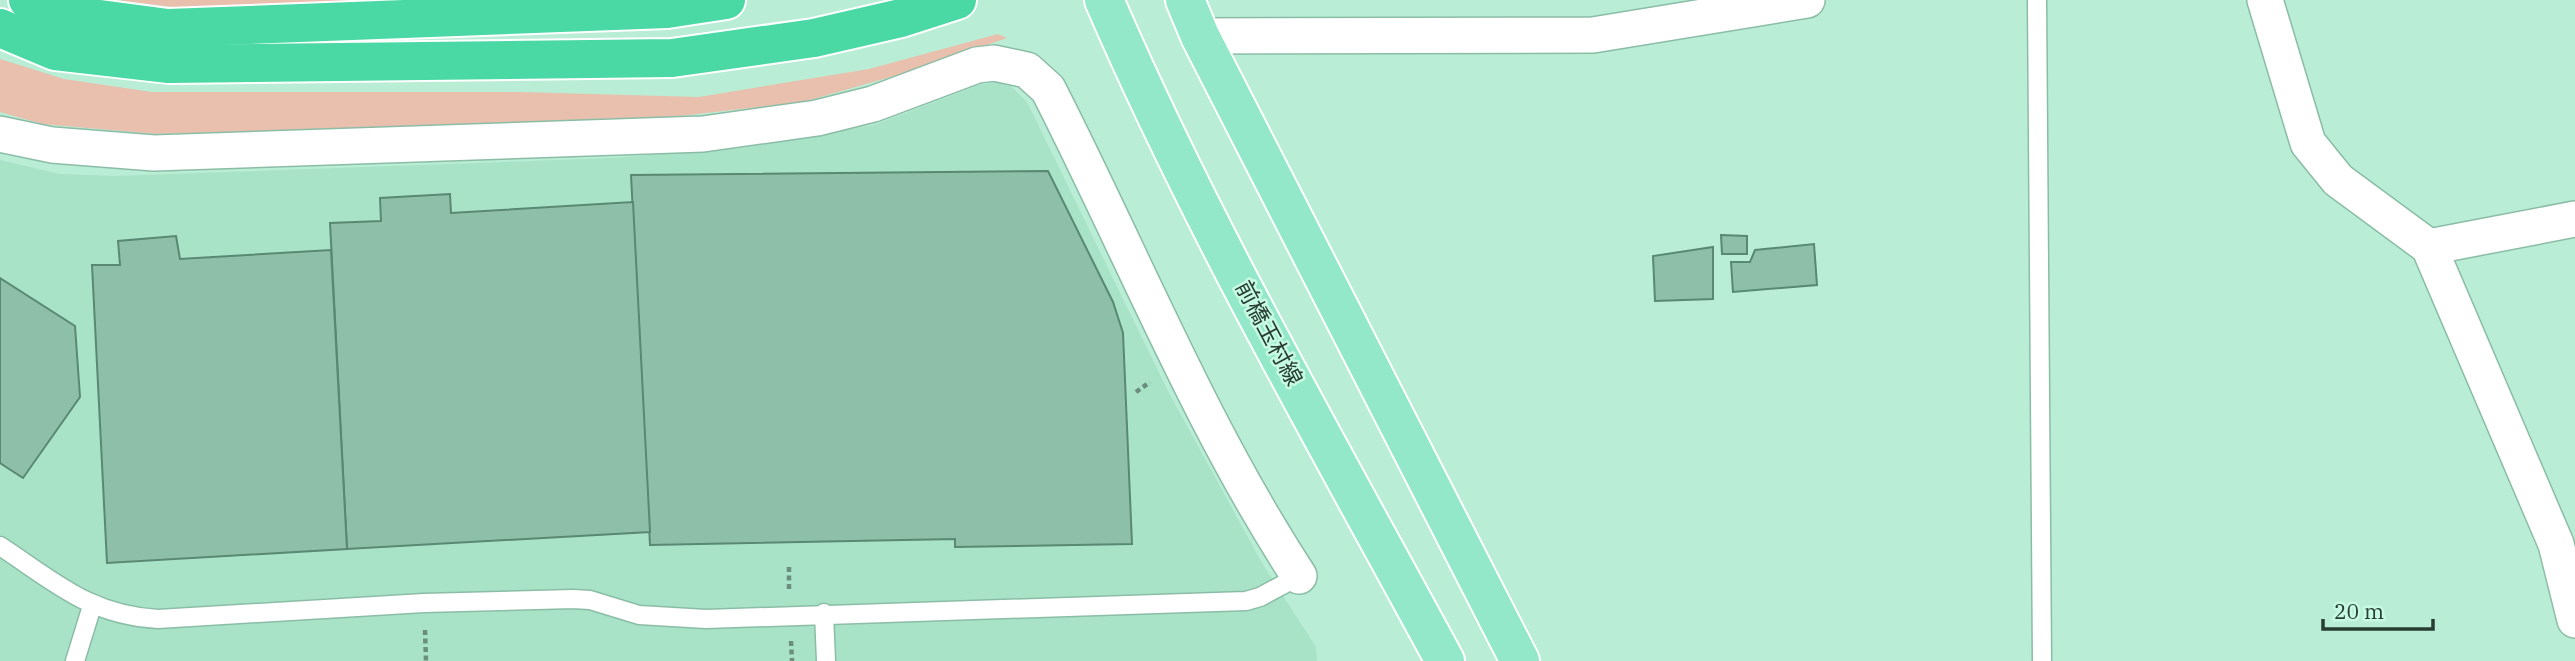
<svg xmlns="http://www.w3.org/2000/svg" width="2575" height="661" viewBox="0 0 2575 661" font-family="'IBM Plex Serif','Noto Sans JP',serif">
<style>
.built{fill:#a8e3c8}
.green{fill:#e9bfad}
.building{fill:#8ec0a9;stroke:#598873;stroke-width:2}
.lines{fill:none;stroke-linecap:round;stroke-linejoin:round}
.lane-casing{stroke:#8bbda6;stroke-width:21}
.street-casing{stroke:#8bbda6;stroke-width:38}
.primary-casing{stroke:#fff;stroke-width:42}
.highway-casing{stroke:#fff;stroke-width:42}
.path{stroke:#6b8e7e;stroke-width:4.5;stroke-dasharray:5 3.5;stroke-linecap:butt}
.lane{stroke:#fff;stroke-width:18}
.street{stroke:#fff;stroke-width:35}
.primary{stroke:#92e8c8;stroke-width:38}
.highway{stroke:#4ad8a4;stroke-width:38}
.labels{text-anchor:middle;stroke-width:5;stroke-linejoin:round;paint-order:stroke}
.street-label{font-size:23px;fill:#273c33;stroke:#c7fae2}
</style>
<rect width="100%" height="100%" fill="#baedd5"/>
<path class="built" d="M995,82l16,4 16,16 141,289 94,172 54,84 1,14h-1317v-501l60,14 55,2 496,-18 132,-10 131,-23 105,-40z"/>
<g class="green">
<path d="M116,0h466l-307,8 -103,-1z"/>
<path d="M998,34l9,4 -92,32 -112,32 -159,18 -488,14 -114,-10 -42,-12v-53l64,20 88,13h367l180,5 170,-28z"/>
</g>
<g class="building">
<path d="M1048,171l65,131 10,31 9,211 -177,3v-8l-305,6 -19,-370z"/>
<path d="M450,194l1,19 182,-11 17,330 -303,17 -17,-326 51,-2 -1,-23z"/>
<path d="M1721,235l26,1v18h-25z"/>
<path d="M176,236l4,23 151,-9 16,299 -240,14 -15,-298h28l-2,-24z"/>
<path d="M1814,244l3,41 -84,7 -2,-30h19l5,-12z"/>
<path d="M1713,247v52l-58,2 -2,-45z"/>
<path d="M0,278l75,48 5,71 -57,81 -23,-15z"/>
</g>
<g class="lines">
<defs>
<g id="lane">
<path d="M2037,0l5,661"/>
<path d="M0,546c55,36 89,69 158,73l266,-16 149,-4 17,1 49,15 67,4 540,-18 14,-4 39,-21"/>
<path d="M824,613l2,48"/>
<path d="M75,661l17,-55"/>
</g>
<g id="street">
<path d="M2265,0l43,143 30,37 91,67 127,297 19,76"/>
<path d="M1200,36l393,-1 214,-35"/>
<path d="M0,134l52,11 102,8 549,-19 114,-16 56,-14 104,-39 17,-2 33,7 21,19c83,162 151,334 251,487"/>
<path d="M2429,247l146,-28"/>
</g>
<g id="primary">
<path d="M1104,0c98,227 223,443 341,661"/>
<path d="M1185,0l15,36 320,625"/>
</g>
<g id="highway">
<path d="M28,0l33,14 107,14 499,-19 59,-9"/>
<path d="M0,28l55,23 114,13 503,-6 142,-20 87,-20 56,-18"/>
</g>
</defs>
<use href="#lane" class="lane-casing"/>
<use href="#street" class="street-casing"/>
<use href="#primary" class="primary-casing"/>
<use href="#highway" class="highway-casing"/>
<g class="path">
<path d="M1136,392l14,-10"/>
<path d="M789,567v24"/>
<path d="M425,630l1,31"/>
<path d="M791,641l1,20"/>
</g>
<use href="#lane" class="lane"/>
<use href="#street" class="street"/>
<use href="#primary" class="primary"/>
<use href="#highway" class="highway"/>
</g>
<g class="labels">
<g class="street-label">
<text transform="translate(1269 333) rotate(62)" y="8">前橋玉村線</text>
</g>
</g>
<path d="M2323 619v10h110v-10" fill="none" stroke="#273c33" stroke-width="3.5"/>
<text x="2334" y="619" font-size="21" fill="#273c33" stroke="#c7fae2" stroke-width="5" paint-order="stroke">20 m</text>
</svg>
